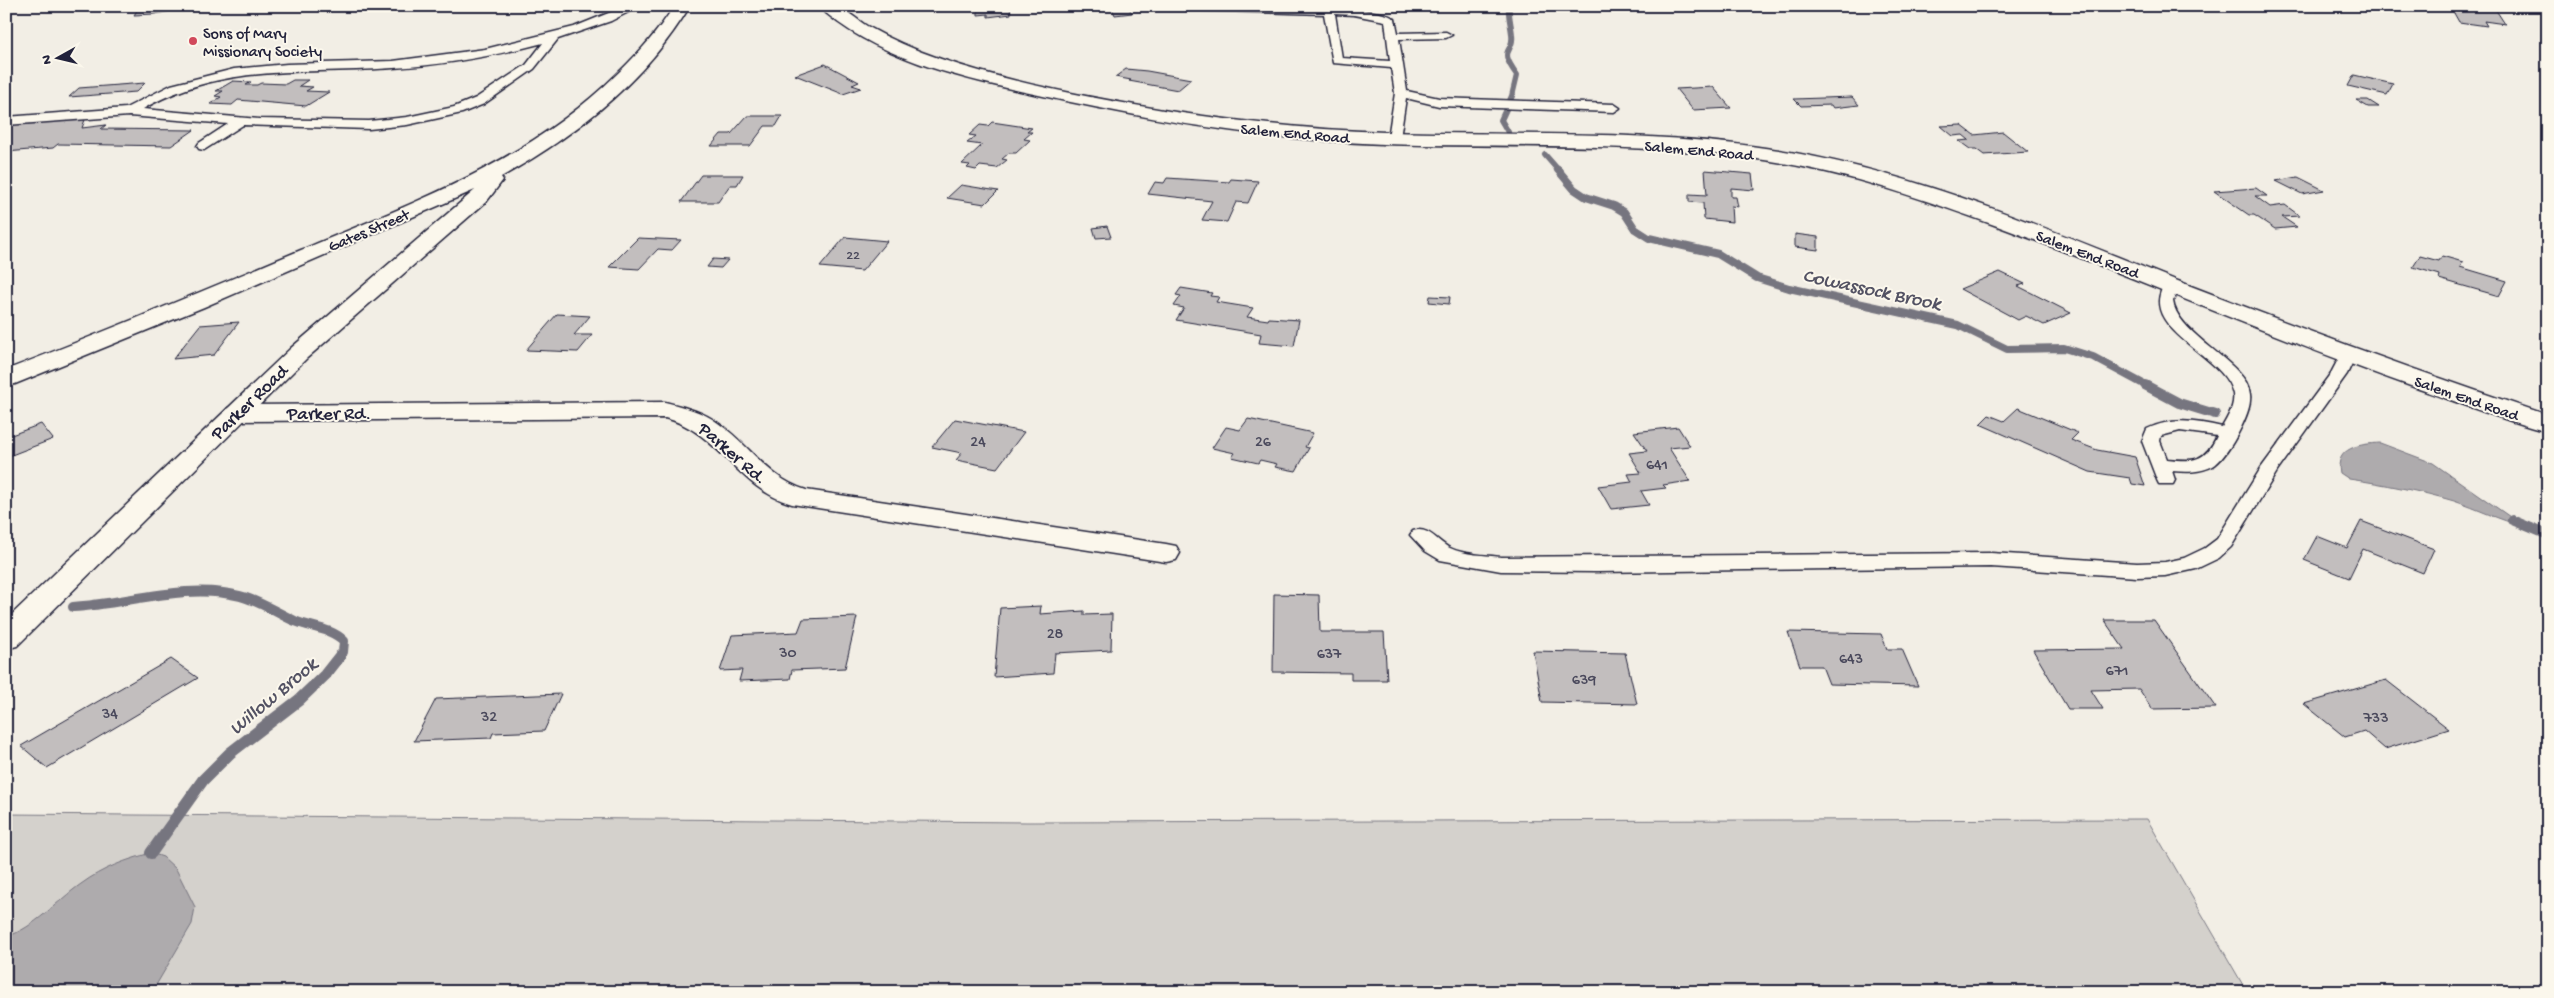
<svg xmlns="http://www.w3.org/2000/svg" width="2554" height="998" viewBox="0 0 2554 998" font-family="'Gochi Hand',sans-serif">
<style>
.green{fill:#d4d1cc;stroke:#7b7a84}
.water{fill:#aeabad;stroke:#76747f}
.lines{fill:none;stroke-linecap:round;stroke-linejoin:round}
.stream-far3{stroke:#76747f;stroke-width:6}
.stream-far2{stroke:#76747f;stroke-width:8}
.stream-far1{stroke:#76747f;stroke-width:10}
.stream{stroke:#76747f;stroke-width:12}
.building{fill:#c2bebe;stroke:#22223b}
.service-casing{stroke:#22223b;stroke-width:3}
.minor-casing{stroke:#22223b;stroke-width:3}
.tertiary-casing{stroke:#22223b;stroke-width:3}
.service{fill:#fbf7ec;fill-rule:evenodd}
.minor{fill:#fbf7ec;fill-rule:evenodd}
.tertiary{fill:#fbf7ec;fill-rule:evenodd}
.poi-dot{fill:#d1495b;stroke:#fbf7ec;stroke-width:2}
.labels{text-anchor:middle;stroke-width:4;stroke-linejoin:round;paint-order:stroke}
.far-number-label{font-size:14px;fill:#4a495c}
.far-poi-label{font-size:16px;fill:#22223b;stroke:#fbf7ec;text-anchor:start}
.far-street-label{font-size:16px;fill:#22223b;stroke:#fbf7ec}
.number-label{font-size:16px;fill:#4a495c}
.street-label{font-size:19px;fill:#22223b;stroke:#fbf7ec}
.water-label{font-size:20px;font-style:italic;fill:#535263;stroke:#fbf7ec}
</style>
<rect width="100%" height="100%" fill="#f2eee5"/>
<filter id="ink" filterUnits="userSpaceOnUse"><feTurbulence type="fractalNoise" baseFrequency=".02" numOctaves="2"/><feDisplacementMap in="SourceGraphic" scale="10" xChannelSelector="R" yChannelSelector="G"/><feConvolveMatrix kernelMatrix="1 2 1 2 8 2 1 2 1" color-interpolation-filters="sRGB"/></filter>
<g filter="url(#ink)">
<path class="green" d="M6,814l1022,8 1119,-3 100,173h-2241z"/>
<g class="water">
<path d="M2380,443l53,20 90,63c-24,-6 -45,-17 -69,-25 -34,-10 -70,-17 -105,-22l-9,-6c-6,-26 21,-29 40,-30z"/>
<path d="M151,853l12,4 13,12 19,38 -3,17 -40,68h-146v-55c28,-9 51,-36 75,-53 22,-16 44,-24 70,-31z"/>
</g>
<g class="lines">
<g class="stream-far3">
<path d="M1508,132l-7,-12 11,-24 5,-21c-21,-29 -2,-20 -5,-41 -1,-10 -4,-18 -3,-28"/>
<path d="M1545,155l14,16"/>
</g>
<path class="stream-far2" d="M1558,170l16,19 12,8 28,9 10,6 11,17 14,9 69,16 39,24 32,10 169,37 49,24 57,-1 29,9 54,29"/>
<g class="stream-far1">
<path d="M2145,385l34,18 36,11"/>
<path d="M2512,520l36,15"/>
<path d="M73,607c54,-3 113,-25 167,-11 20,5 37,17 55,25 17,7 36,7 49,20l-1,11 -4,5"/>
</g>
<path class="stream" d="M151,853l52,-73 27,-27 69,-53 26,-25 15,-19"/>
</g>
<g class="building">
<path d="M140,6h40l-2,4 -24,4 -20,1z"/>
<path d="M978,6h32l1,8 -23,3v-3l-10,1z"/>
<path d="M2450,6l44,1 11,17 -21,-3 3,5 -28,-4z"/>
<path d="M1128,7l4,6 -17,2 -3,-7z"/>
<path d="M825,64l34,18 -7,3 9,3 -18,6 -48,-19z"/>
<path d="M1126,69l21,2 44,8 -13,11 -49,-9 2,-1 -16,-3z"/>
<path d="M2354,75l39,9 -6,11 -39,-9z"/>
<path d="M293,80h15l-9,6 14,1 -7,4 23,1 -23,14 -68,-6 -6,5 -22,-1 11,-7 -6,-1 8,-5h-7l17,-10 18,1 -5,3h11l4,-2 25,1z"/>
<path d="M145,83l-9,9 -67,5 10,-9z"/>
<path d="M1713,87l18,21 -38,2 -17,-21z"/>
<path d="M1852,97l7,8 -26,3 -2,-3 -30,1 -7,-7z"/>
<path d="M2356,100h12l11,7h-11z"/>
<path d="M747,116h35l-6,10h-11l-15,20h-39l10,-12h10z"/>
<path d="M86,117l-4,11 24,-3 -5,4 93,1 -23,16 -113,-2 -5,4 -47,4v-28z"/>
<path d="M992,122l40,6 -5,4h5l-8,7 6,1 -14,13h-7l-7,6 5,1 -10,8 -17,-2 -4,4 -9,-2 3,-3 -8,-1 20,-19 -15,-2 9,-7 -7,-1 11,-10 8,1z"/>
<path d="M1961,125l13,10 29,-3 25,20 -44,3 -8,-6h-6l-11,-8 10,-1 -6,-5 -10,1 -12,-10z"/>
<path d="M1705,170l47,4 2,16 -23,-2v9h5l2,10 -7,-1 1,16 -28,-3 -1,-16 -14,-1v-8l18,1z"/>
<path d="M701,175h42l-6,10h-7l-12,17h-37z"/>
<path d="M2298,177l26,13 -22,4 -26,-13z"/>
<path d="M1167,178l62,4 2,-3 27,2 -10,22 -12,-1 -9,20 -25,-2 10,-19 -64,-7 7,-12 9,1z"/>
<path d="M961,185l37,6 -13,13 -38,-6z"/>
<path d="M2256,188l11,8h-12l15,11 15,-2 15,11 -18,1 15,10 -22,2 -21,-14h-5l-35,-24z"/>
<path d="M1107,226l4,11 -15,1 -3,-10z"/>
<path d="M1795,234l23,3v13l-23,-3z"/>
<path d="M845,237l42,4 -25,30 -42,-4z"/>
<path d="M638,238l43,2 -9,10 -14,-1 -19,20 -30,-2z"/>
<path d="M2420,256l19,5 3,-5 21,6 -3,5 47,14 -8,15 -60,-17 1,-4 -27,-8z"/>
<path d="M713,259l15,1 -7,8 -14,-1z"/>
<path d="M2000,272l25,12 -7,2 53,27 -27,12 -18,-9 -8,4 -58,-31z"/>
<path d="M1181,288l31,5 -2,3 9,1 -3,5 37,6 -6,9 21,3 1,-2 30,2 -5,26 -35,-3 2,-9 -85,-14 8,-12 -10,-2 7,-10 -5,-1z"/>
<path d="M1430,296l20,1 -1,7 -20,-2z"/>
<path d="M557,314l33,2 -16,19h18l-14,17 -52,-2z"/>
<path d="M239,322l-25,33 -41,4 27,-34z"/>
<path d="M2018,408l60,25 -7,7 26,10 38,7 10,29 -13,-2 -2,-6 -40,-6 -110,-48 9,-9 15,6z"/>
<path d="M955,419l69,13 -27,36 -41,-8 6,-7 -30,-6z"/>
<path d="M1248,419l65,14 -8,14 4,1 -13,23 -21,-4 2,-3 -17,-4 -2,3 -26,-6 3,-4 -23,-5 14,-21 14,3z"/>
<path d="M41,424l12,15 -44,17 -3,-2v-17z"/>
<path d="M1678,427l12,19 -21,2 21,33 -27,4 3,3 -25,3 8,14 -38,4 -13,-23 34,-4 -4,-8 13,-1 -12,-20 18,-2 -13,-19z"/>
<path d="M2361,521l73,28 -11,24 -60,-24 -14,29 -45,-18 13,-24 30,12z"/>
<path d="M1274,594l45,1 1,37h64l3,48h-36v-7l-78,-1z"/>
<path d="M1041,606l-1,8 44,-3v4l28,-1 -1,36 -56,3 -2,20 -59,4 6,-69z"/>
<path d="M857,617l-12,51 -53,2 -2,9 -51,2 3,-11 -22,1 12,-36 66,-3 5,-13z"/>
<path d="M2104,620h50l62,88 -64,1 -13,-20 -48,1 12,19h-35l-35,-59 91,-1z"/>
<path d="M1788,632l93,2 6,15h15l16,37 -89,-2 -7,-18h-22z"/>
<path d="M1533,651l92,2 12,51 -95,-2z"/>
<path d="M171,659l27,19 -151,90 -26,-22z"/>
<path d="M2386,680l63,49 -64,20 -21,-18 -19,6 -41,-33z"/>
<path d="M561,694l-17,37 -51,2 -2,5 -77,3 22,-42z"/>
</g>
<g class="lines">
<defs>
<g id="service">
<path d="M626,6h14l-29,15 -53,18 -24,30 -50,35 -22,9 -55,12 -38,4 -126,-4 -39,25 -5,-1 -2,-3 2,-3 29,-19 -99,-8 -123,9v-8l120,-9 45,-23 63,-16 53,-5 106,-3 92,-12 89,-22zM543,43l-17,22 -50,33 -22,9 -47,10 -38,4 -110,-2 -116,-10c80,-47 162,-34 250,-41 51,-3 101,-12 150,-25z"/>
<path d="M1145,6c36,0 232,-5 250,13l3,14 48,-1 6,3 -6,3 -47,1 8,52 32,7 175,6 6,4 -6,4 -175,-6 -33,-8 -6,40 -6,4 -6,-4 7,-45 -4,-25 -58,-5 -9,-49 -174,-5zM1335,14l19,1 31,6 5,40 -48,-3z"/>
<path d="M2171,280l8,5 -6,16c3,29 57,55 73,81 3,6 5,13 4,19 -1,16 -23,57 -37,65 -13,7 -28,6 -41,5l3,9 -2,4h-14l-2,-4 -15,-39 5,-12c25,-12 49,-8 75,-2 6,-10 13,-22 11,-33 -7,-40 -100,-65 -67,-112zM2180,431l37,5c-12,26 -23,26 -50,23l-7,-18 1,-5z"/>
<path d="M2348,350l8,5 -9,19 -69,96 -47,77 -12,11 -23,11 -31,7 -28,1 -146,-10 -395,5 -95,-1 -61,-11 -15,-9 -15,-16 3,-4c16,-5 24,11 37,17 14,7 36,7 51,9l490,-4 146,10 28,-1 19,-4 21,-10 12,-9 44,-71 70,-95 11,-21z"/>
</g>
<path id="minor" d="M665,402c19,5 37,9 53,21 32,22 49,55 88,67l360,54 10,2 4,7 -4,7 -10,2 -374,-58c-56,-16 -72,-72 -127,-86l-428,3 -9,-3 -4,-5 4,-5 9,-3z"/>
<g id="tertiary">
<path d="M674,6h16c-44,74 -115,130 -189,171l2,3 -16,21 -180,157 -290,288 -11,3v-29l285,-272 184,-158 -271,117 -189,77 -9,2v-16c99,-38 197,-79 295,-120 114,-48 225,-87 316,-176 21,-20 41,-42 57,-68z"/>
<path d="M818,6c6,0 13,-1 18,0 10,3 21,14 31,20 23,13 48,24 74,33 73,25 152,39 228,52 71,11 144,19 216,21 129,4 259,-3 387,17 142,22 278,81 411,134 121,47 242,91 365,132v17c-44,-11 -87,-29 -129,-43 -143,-50 -281,-111 -422,-163 -74,-27 -148,-53 -226,-65 -128,-20 -259,-13 -388,-17 -118,-4 -234,-24 -349,-50 -71,-15 -162,-37 -216,-88z"/>
</g>
</defs>
<use href="#service" class="service-casing"/>
<use href="#minor" class="minor-casing"/>
<use href="#tertiary" class="tertiary-casing"/>
<use href="#service" class="service"/>
<use href="#minor" class="minor"/>
<use href="#tertiary" class="tertiary"/>
</g>
</g>
<circle class="poi-dot" cx="193" cy="41" r="5"/>
<g class="labels">
<g class="far-number-label">
<text x="853" y="259">22</text>
</g>
<g class="far-poi-label">
<text x="203" y="38">Sons of Mary<tspan x="203" dy="18">Missionary Society</tspan></text>
</g>
<g class="far-street-label">
<text transform="translate(1295 132) rotate(5)" y="6">Salem End Road</text>
<text transform="translate(1699 149) rotate(5)" y="6">Salem End Road</text>
<text transform="translate(368 229) rotate(-23)" y="6">Gates Street</text>
<text transform="translate(2088 253) rotate(21)" y="6">Salem End Road</text>
<text transform="translate(2467 397) rotate(19)" y="6">Salem End Road</text>
</g>
<g class="number-label">
<text x="978" y="446">24</text>
<text x="1263" y="446">26</text>
<text x="1657" y="469">641</text>
<text x="1055" y="638">28</text>
<text x="788" y="657">30</text>
<text x="1329" y="658">637</text>
<text x="1851" y="663">643</text>
<text x="2117" y="675">671</text>
<text x="1584" y="684">639</text>
<text x="110" y="718">34</text>
<text x="489" y="721">32</text>
<text x="2376" y="722">733</text>
</g>
<g class="street-label">
<text transform="translate(248 401) rotate(-44)" y="7">Parker Road</text>
<text x="329" y="419">Parker Rd.</text>
<text transform="translate(734 452) rotate(41)" y="7">Parker Rd.</text>
</g>
<g class="water-label">
<text transform="translate(1872 288) rotate(12)" y="7">Cowassock Brook</text>
<text transform="translate(272 695) rotate(-40)" y="7">Willow Brook</text>
</g>
</g>
<rect width="2554" height="998" fill="none" stroke="#fbf7ec" stroke-width="25"/>
<rect x="12" y="12" width="2529" height="973" fill="none" stroke="#22223b" stroke-width="2" filter="url(#ink)"/>
<g transform="translate(58 58) rotate(262)" stroke="#fbf7ec" stroke-width="4" paint-order="stroke">
<path d="M0-4L9 19L0 12L-9 19Z" fill="#22223b"/>
<text y="-8" font-size="14" font-weight="bold" text-anchor="middle" fill="#22223b">N</text>
</g>
</svg>
